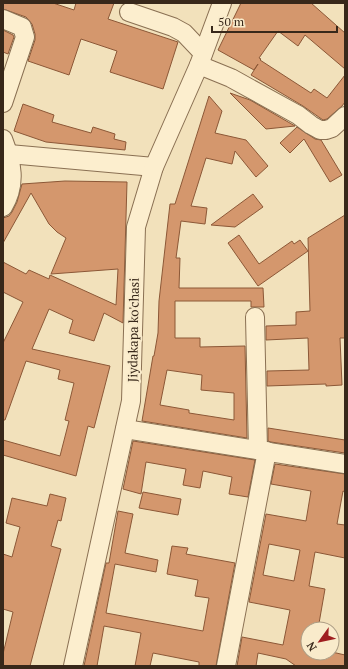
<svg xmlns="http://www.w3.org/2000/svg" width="348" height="669" viewBox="0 0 348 669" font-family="'PT Serif',serif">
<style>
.building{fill:#d4976d;stroke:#8c5837;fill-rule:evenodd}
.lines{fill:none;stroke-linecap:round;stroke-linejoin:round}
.minor-casing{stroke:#8a7053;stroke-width:20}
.minor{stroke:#fceece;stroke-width:18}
.labels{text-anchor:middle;stroke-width:4;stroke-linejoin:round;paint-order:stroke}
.street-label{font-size:13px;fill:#38281a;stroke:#f9ebcb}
</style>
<rect width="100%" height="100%" fill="#f2e1bb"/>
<g class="building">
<path d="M3,3h50l21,7 2,-7h38l-6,16 70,23 -15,47 -53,-17 7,-21 -36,-12 -12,36 -41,-14 7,-21v-6l-3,-10 -6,-7 -23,-8z"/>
<path d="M241,3h70l34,30v36l-40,-34 -7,11 -20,-15 -19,27 2,1 -1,1 51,33 3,-4 13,9 18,-23v27l-3,4 -15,13 -4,1 -20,-14 -52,-31 7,-11 -4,6 -36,-20z"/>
<path d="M3,30l10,5 1,2 -6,17 -5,-2z"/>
<path d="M230,93l20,7 45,26 -29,3z"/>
<path d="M209,96l13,15 -7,22 31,7 22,26 -12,11 -21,-26 -3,13 -26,-6 -15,48 16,2 -2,16 -24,-3 -5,37h4l-1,30h84l1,19h-13v-6h-76v37h25v9l45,-1 2,92 -105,-17 11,-65h1l4,-23 1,-32 11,-97h5zM167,370l35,5 -1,15 33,3v27l-45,-7v-3l-29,-5z"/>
<path d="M23,104l31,11 -2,7 39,11 2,-6 22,7 -1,5 12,3 -1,8 -79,-8 -32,-11z"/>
<path d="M297,127l18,12 6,1 21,35 -12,7 -26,-43 -14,14 -10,-10z"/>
<path d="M65,181l62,1 -4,141 -19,-10 -10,28 -25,-8 4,-13 -24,-11 -17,40 78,17 -16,62 -6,-2 -12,50 -73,-21v-15l57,16 9,-35 -4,-1 9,-37 -16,-4 2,-9 -34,-9 -21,59h-2v-77l20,-41 -20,-10v-30l23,12 3,-4 20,9 1,-4 66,30 2,-36 -67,5 15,-36 -9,-6 -8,-8 -18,-31 -28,50v-25l6,-2 3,-4 5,-10 5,-18z"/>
<path d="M253,194l10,13 -28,20 -24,-2z"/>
<path d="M345,215v123h-5l2,47 -16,1v-2l-59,2v-15l42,-1 -1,-32 -42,2v-14l30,-1v-13l14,-1 -2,-73z"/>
<path d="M239,235l20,29 33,-23 2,3 6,-4 8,11 -50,35 -30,-43z"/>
<path d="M268,428l77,12v13l-74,-11 -3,-1z"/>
<path d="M133,441l122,19 -7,37 -19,-3 3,-17 -29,-6 -3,17 -17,-3 3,-16 -40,-7 -5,32 -18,-5z"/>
<path d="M275,464l70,10v18l-2,-1 -6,33 8,1v33l-30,-6 -6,34 16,3 -7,40h-10v24l24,-1 13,3v11h-49l-10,-7 -28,-6 -2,13h-19l5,-29 41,8 7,-35 -41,-8 17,-88 40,7 5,-30 -40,-7zM269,544l31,6 -6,31 -31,-6z"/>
<path d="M143,492l38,7 -3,16 -39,-7z"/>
<path d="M50,494l16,4 -5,23 -3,-1 -7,26 10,3 -31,117h-27v-12l10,-42 -10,-3v-55l9,3 8,-30 -14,-4 6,-25 35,8z"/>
<path d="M118,511l15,3 -8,39 33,7 -2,12 -41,-8 -9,49 97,18 6,-33 -14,-2 3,-16 -31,-6 5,-28 16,2 -2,6 49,9 -19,103h-17v-4l-46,-9 -3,13h-15l6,-33 -37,-7 -7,40h-13l22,-103h3z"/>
</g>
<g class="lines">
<defs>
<g id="minor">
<path d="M129,12l44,15 11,6 19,20"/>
<path d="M3,19l19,8 3,10 -22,66"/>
<path d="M199,65l32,13 67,37 13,10 9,5h6l6,-2 13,-12"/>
<path d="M3,139c9,23 14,45 0,68"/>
<path d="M3,155l6,-1 145,13"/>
<path d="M255,317l3,133"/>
<path d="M125,429l220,35"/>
<path d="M73,666l58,-265 5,-174 18,-60 45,-102 23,-62"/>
<path d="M226,666l41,-215"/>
</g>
</defs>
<use href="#minor" class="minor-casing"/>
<use href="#minor" class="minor"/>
</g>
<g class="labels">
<g class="street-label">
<text transform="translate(133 330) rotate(-89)" y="5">Jiydakapa ko'chasi</text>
</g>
</g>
<rect width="348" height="669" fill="none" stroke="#38281a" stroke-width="8"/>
<g transform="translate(320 641) rotate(237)"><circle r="19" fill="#f9ebcb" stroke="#ac9d84"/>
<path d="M0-3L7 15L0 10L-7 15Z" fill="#9f1e1f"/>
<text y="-6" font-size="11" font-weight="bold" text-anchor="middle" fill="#38281a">N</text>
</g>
<path d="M212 26v6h125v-6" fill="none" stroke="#38281a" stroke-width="2"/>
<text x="218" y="26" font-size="12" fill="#38281a" stroke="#f9ebcb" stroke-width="3" paint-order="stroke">50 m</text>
</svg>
